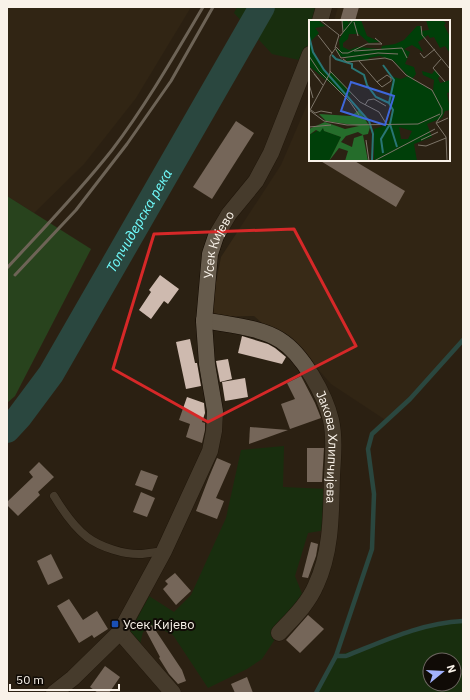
<svg xmlns="http://www.w3.org/2000/svg" width="470" height="700" viewBox="0 0 470 700" font-family="'IBM Plex Sans',sans-serif">
<style>
.built{fill:#382a17}
.green{fill:#003f09;fill-rule:evenodd}
.forest{fill:#256d2b}
.lines{fill:none;stroke-linecap:round;stroke-linejoin:round}
.stream{stroke:#297575;stroke-width:4.5}
.river{stroke:#297575;stroke-width:26}
.building{fill:#cebaaf}
.lane-casing{stroke:#130a01;stroke-width:9}
.street-casing{stroke:#130a01;stroke-width:17}
.lane{stroke:#665b4c;stroke-width:8}
.street{stroke:#665b4c;stroke-width:16}
.rail{stroke:#bcb4a9;stroke-width:3}
.marked{fill:none;stroke:#d62828;stroke-width:3;stroke-linejoin:round}
.transit-dot{fill:#1a4fb4;stroke:#100b06;stroke-width:1.5}
.labels{text-anchor:middle;stroke-width:4;stroke-linejoin:round;paint-order:stroke}
.street-label{font-size:13px;fill:#f9f2e9;stroke:#100b06}
.poi-label{font-size:13px;fill:#f9f2e9;stroke:#100b06;text-anchor:start}
.water-label{font-size:14px;font-style:italic;fill:#71feff;stroke:#100b06}
.inset-river{fill:none;stroke:#297575;stroke-width:2}
.inset-road{fill:none;stroke:#7d7569;stroke-width:1}
.view{fill:#3e67db;fill-opacity:0.15;stroke:#3e67db;stroke-width:2}
.inset-edge{fill:none;stroke:#f9f2e9;stroke-width:2}
</style>
<rect width="100%" height="100%" fill="#2b2113"/>
<g class="built">
<path d="M7,7h184l-55,91 -52,66 -50,49 -27,-17z"/>
<path d="M338,7h125v332l-76,82 -56,-37 -21,-24 -29,-20 -27,-24 -45,1 12,-60 60,-92 29,-67v62h139v-139h-115z"/>
</g>
<g class="green">
<path d="M237,7h87l-4,14h-10v33l-2,8 -36,-8 -38,-41z"/>
<path d="M284,446l-1,41 44,2 -1,41 -18,3 -13,43 11,28 -27,29 -17,26 -15,10 -39,19 -35,-53 -18,-9 -12,6 -4,16 -11,-13 21,-39 25,16 17,-17 35,-77 15,-68z"/>
<path d="M447,622h16v71h-147l20,-37 55,-18zM430,660h24v24h-24z"/>
</g>
<path class="forest" d="M7,196l84,53 -76,147 -8,7z"/>
<g class="lines">
<g class="stream">
<path d="M463,340l-53,59 -38,35 -4,15 6,45 -2,55 -36,107h10c38,-15 75,-33 117,-35"/>
<path d="M316,693l20,-37"/>
</g>
<path class="river" id="s1" d="M7,430l12,-13 32,-43 211,-367"/>
</g>
<g class="building">
<path d="M344,7h15l-4,14h-15z"/>
<path d="M236,121l18,12 -42,66 -19,-12z"/>
<path d="M319,160h34l52,31 -9,16z"/>
<path d="M160,275l19,14 -11,15 -4,-3 -13,18 -12,-9 12,-18 -2,-2z"/>
<path d="M242,336l26,8 7,4 11,9 -4,7 -44,-11z"/>
<path d="M190,339l5,24h2l4,23 -15,3 -10,-47z"/>
<path d="M228,359l4,20 -12,3 -4,-21z"/>
<path d="M301,376l14,27 6,15 -31,11 -9,-25 14,-5 -8,-16z"/>
<path d="M245,378l3,19 -23,4 -3,-19z"/>
<path d="M187,397l17,6 1,10 -3,9 3,1v7l-3,13 -16,-6 4,-13 -11,-4z"/>
<path d="M250,427l38,3 -39,14z"/>
<path d="M307,448h17l-2,34h-15z"/>
<path d="M217,458l14,6 -15,34 8,3 -7,18 -21,-8 13,-34z"/>
<path d="M39,462l15,15 -16,15 2,3 -22,21 -11,-11v-3l26,-25 -4,-5z"/>
<path d="M141,470l17,6 -6,15 -17,-6z"/>
<path d="M141,492l14,6 -8,19 -14,-5z"/>
<path d="M311,542l7,2 -2,12 -8,22 -6,-1z"/>
<path d="M51,554l12,24 -15,7 -11,-24z"/>
<path d="M175,573l16,18 -15,14 -13,-16 5,-5 -3,-3z"/>
<path d="M69,599l14,21 14,-9 11,18 -14,9 -2,-3 -13,8 -22,-37z"/>
<path d="M308,615l16,14 -24,24 -14,-13z"/>
<path d="M152,625l30,45 4,11 -8,3 -9,-10 -10,-16 1,-1 -15,-28z"/>
<path d="M105,666l15,11 -11,16h-11l-8,-6z"/>
<path d="M247,677l6,16h-18l-4,-9z"/>
</g>
<g class="lines">
<defs>
<path id="lane" d="M54,496c9,15 19,30 33,41 13,10 38,18 55,17 7,-1 15,-2 22,-3"/>
<g id="street">
<path d="M320,21l4,-14"/>
<path id="s2" d="M204,320c24,5 56,7 76,20 23,14 45,55 51,80 4,18 2,38 1,55 -1,37 0,76 -16,110 -8,19 -23,33 -37,48"/>
<path d="M120,632l53,61"/>
<path id="s3" d="M54,693l19,-15 47,-46 44,-81 46,-100 4,-20 1,-20 -8,-47 -3,-42 6,-68 6,-18 13,-22 27,-33 15,-28 39,-99"/>
</g>
</defs>
<use href="#lane" class="lane-casing"/>
<use href="#street" class="street-casing"/>
<use href="#lane" class="lane"/>
<use href="#street" class="street"/>
<g class="rail">
<path d="M7,268c36,-39 72,-76 105,-118 34,-45 62,-94 91,-143"/>
<path d="M15,275l61,-65 51,-66 44,-63 42,-74"/>
</g>
</g>
<path d="M0 0H470V700H0ZM294,229l62,117 -148,76 -95,-53 41,-135z" fill="#2b2113" fill-opacity=".55" fill-rule="evenodd"/>
<path class="marked" d="M294,229l62,117 -148,76 -95,-53 41,-135z"/>
<rect class="transit-dot" x="111" y="620" width="8" height="8" rx="2"/>
<g class="labels">
<g class="street-label">
<text dy="5" stroke="none"><textPath href="#s3" startOffset="502">Усек Кијево</textPath></text>
<text dy="5" stroke="none"><textPath href="#s2" startOffset="202">Јакова Хлипчијева</textPath></text>
</g>
<g class="poi-label">
<text x="123" y="629">Усек Кијево</text>
</g>
<g class="water-label">
<text dy="5" stroke="none"><textPath href="#s1" startOffset="248">Топчидерска река</textPath></text>
</g>
</g>
<g transform="translate(309 20)">
<rect width="141" height="141" fill="#2b2113"/>
<path d="M0,0h9l7,6 -10,2 4,5 -9,9 4,12 8,14 6,7 4,-3 19,21 -1,2 -3,2 -38,-31zM33,0h6v3l2,-3h11l6,16 13,6 -11,1 -10,-9h-10l-1,5 -5,4v4l6,3 8,-3 24,2 1,-3 13,-2 9,-4 13,-14h4v5l8,-1 -3,-10h16l4,3 -2,2 6,12v16l-5,-7 -5,2 -6,-11 -4,1 -2,-3 -10,7 5,10 -11,-7 -8,4 6,3 -5,12 9,3 2,7 -4,5 21,12 1,-11 -11,-5 -1,-4 10,3 3,-4 5,6 -2,2 2,5 10,-3v12l-3,1 3,17 -5,1 -3,7 -15,6 5,13 -18,7 3,17h-43v-32l13,-4 6,-11 -4,-14 4,-23 8,2 7,-3 -14,-15 -14,-5 -12,2 2,2 -26,1 3,-2 -7,-3 -4,-7 4,1 -1,-10 4,-7zM90,107l13,4 -4,8h-7zM14,108l1,3 17,6 -12,24h-20v-26z" fill="#003f09" fill-rule="evenodd"/>
<path d="M50,90l11,17 -2,7 -5,1 5,26h-23l3,-10 -9,-3 -10,13 12,-24 -17,-6 -1,-3 -3,4 -4,-2 -7,5v-6l16,-7 20,7 14,-3 -33,-5 -7,-7 32,2zM49,112l5,3 -9,3 -2,9 -11,-5 5,-6z" fill="#256d2b" fill-rule="evenodd"/>
<path class="inset-river" d="M0,16l4,16 11,18 45,51 4,13 -1,27M23,35l4,4 16,5v4l12,7 3,10 9,12 13,6 5,-23 -11,-15M80,83l4,7 -3,14 7,23M74,133l-2,-14 9,-15"/>
<path class="inset-road" d="M11,0l19,15 -4,13 6,10 37,-5 20,1M33,0l1,12M45,2l4,14M112,6l1,9 28,34M9,15l14,18M31,16l13,-16M27,27l6,6h6l19,-9h15l-7,-6M45,31l48,-3 5,10M111,33l4,5 11,-9M0,36l10,15 31,31 9,13M34,39l4,3 38,-4 7,2 14,15 26,15 10,19v5l-6,9 10,14 1,24M132,39l-8,9 12,14M50,41l18,21 5,5 9,-6v-3l-4,-3 -10,7M0,47l11,14M21,51l30,31 19,10 8,13M5,54l9,11M0,64l4,14M56,85l3,-5 6,-1 12,7M0,90l15,11 23,4 71,-1 22,-10M2,90l4,3 6,-2 11,2M0,92l21,-39v-17l5,-7M128,103l11,-5M0,107l22,-2M57,120l3,21M112,120l17,-8M109,125l8,1 20,-8M65,141l61,-32"/>
<path class="view" d="M42,62l43,14 -9,29 -44,-14z"/>
<rect width="141" height="141" class="inset-edge"/>
</g>
<rect width="470" height="700" fill="none" stroke="#f9f2e9" stroke-width="16"/>
<g transform="translate(442 672) rotate(72)"><circle r="19" fill="#100b06" stroke="#6d6761"/>
<path d="M0-3L7 15L0 10L-7 15Z" fill="#a2b2fd"/>
<text y="-6" font-size="11" font-weight="bold" text-anchor="middle" fill="#f9f2e9">N</text>
</g>
<path d="M10 684v6h109v-6" fill="none" stroke="#f9f2e9" stroke-width="2"/>
<text x="16" y="684" font-size="12" fill="#f9f2e9" stroke="#100b06" stroke-width="3" paint-order="stroke">50 m</text>
</svg>
